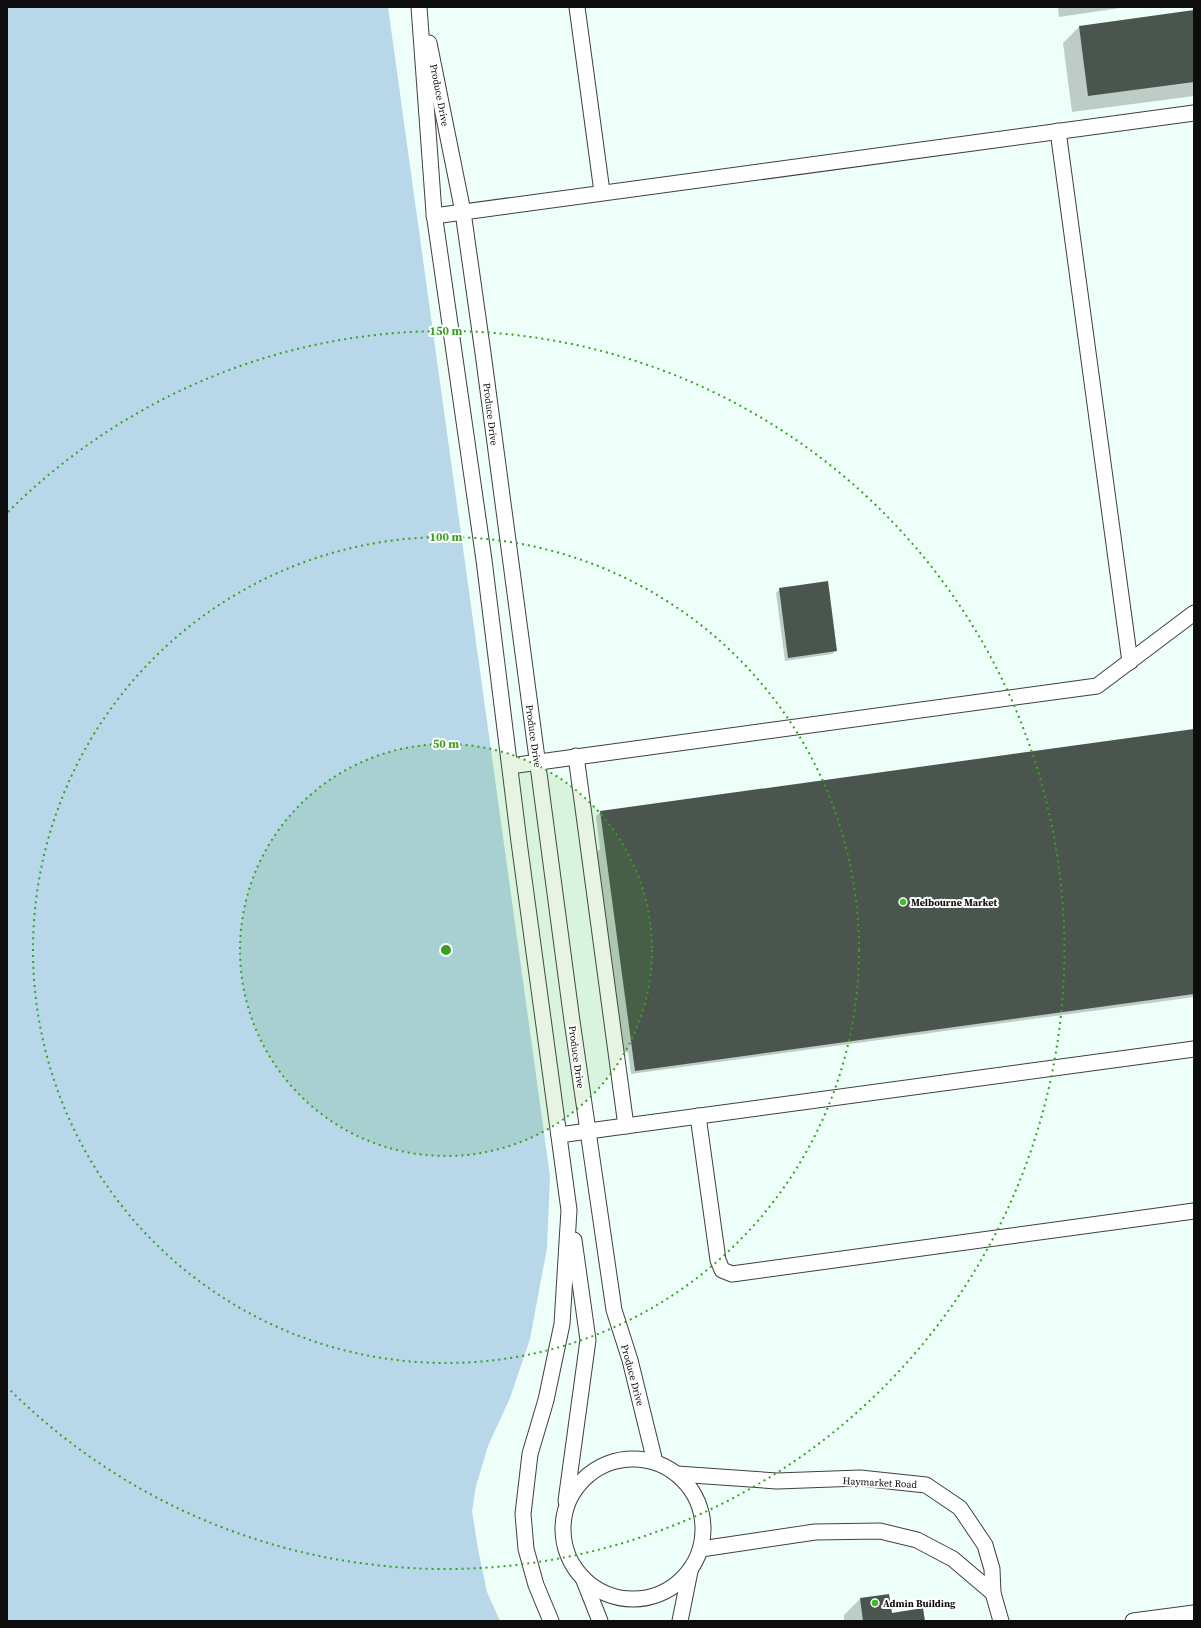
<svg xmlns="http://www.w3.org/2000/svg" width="1201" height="1628" viewBox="0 0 1201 1628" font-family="'Source Serif 4',serif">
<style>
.green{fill:#b8d7e9}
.shadow{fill:#0003}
.building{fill:#4a564d}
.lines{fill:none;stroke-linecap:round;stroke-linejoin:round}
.lane-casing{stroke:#404040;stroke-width:17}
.lane{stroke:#fff;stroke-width:15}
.ring{fill:none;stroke:#37a222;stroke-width:2;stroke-dasharray:2 4}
.poi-dot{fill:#3ebc26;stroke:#fff;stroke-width:1.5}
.labels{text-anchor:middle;stroke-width:4;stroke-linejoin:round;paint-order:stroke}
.street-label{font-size:10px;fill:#0d0d0d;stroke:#fff}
.poi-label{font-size:10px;font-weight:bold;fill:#0d0d0d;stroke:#fff;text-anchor:start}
.centre{fill:#37a222;stroke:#fff;stroke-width:2}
.ring-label{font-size:12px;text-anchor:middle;font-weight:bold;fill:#37a222;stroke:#fff;stroke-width:4;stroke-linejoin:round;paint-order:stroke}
</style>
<rect width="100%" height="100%" fill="#eefffa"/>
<path class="green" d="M7,7h381l162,1169 -3,72 -17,91 -20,59 -22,48 -12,40 -4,25 6,38 9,43 13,29h-493z"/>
<g class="shadow">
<path d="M1058,7h69l-68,10z"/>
<path d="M1194,11v85l-122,16 -9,-69 16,-16z"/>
<path d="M780,589l56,62 -4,3 -47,7 -9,-68z"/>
<path d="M1194,730v267l-563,77 -3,-22 -14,2 -27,-193 13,-12 -4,-33 4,-4z"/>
<path d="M888,1595l3,19 33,7h-80v-6l16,-16z"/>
</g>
<g class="building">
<path d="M1194,10v72l-106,14 -9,-70z"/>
<path d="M828,581l9,70 -49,7 -9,-70z"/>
<path d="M1194,729v265l-559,77 -35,-260z"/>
<path d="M889,1594l3,19 31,-5 2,13h-62l-3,-23z"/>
</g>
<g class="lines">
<defs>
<g id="lane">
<path d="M419,7l15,206 50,347 35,282 50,368 -7,114 -16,76 -16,54 -7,60 3,35 10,36 15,36"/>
<path d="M577,7l25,185"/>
<path d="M429,43l34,169 20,141 89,668 42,289 16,50 25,102"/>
<path d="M1058,131l72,531"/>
<path d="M434,216l760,-103"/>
<path d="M576,756l50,370"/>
<path d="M510,766l587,-80 97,-73"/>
<path d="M698,1116l20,144 4,10 10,4 462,-63"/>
<path d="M559,1135l635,-86"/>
<circle cx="633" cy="1529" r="70"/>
<path d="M677,1474l100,7 83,-3 66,7 34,23 25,37 7,24 1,24 8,28"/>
<path d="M566,1501l22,-161 -14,-100"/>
<path d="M701,1549l114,-17 65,-1 37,9 36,19 40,34"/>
<path d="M583,1578l17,43"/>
<path d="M680,1621l10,-50"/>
<path d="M1133,1621l61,-8"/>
</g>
</defs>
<use href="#lane" class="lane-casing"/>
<use href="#lane" class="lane"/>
</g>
<circle cx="446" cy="950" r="206" fill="#37a222" fill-opacity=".12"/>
<g class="ring">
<circle cx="446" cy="950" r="206"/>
<circle cx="446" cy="950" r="413"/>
<path d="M8 512A619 619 0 1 1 8 1388"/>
</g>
<g class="poi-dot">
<circle cx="903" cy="902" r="4"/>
<circle cx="875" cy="1603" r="4"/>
</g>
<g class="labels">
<g class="street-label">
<text transform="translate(440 95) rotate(79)" y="4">Produce Drive</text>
<text transform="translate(491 414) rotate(83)" y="4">Produce Drive</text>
<text transform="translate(534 736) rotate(82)" y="4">Produce Drive</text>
<text transform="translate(577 1057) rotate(82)" y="4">Produce Drive</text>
<text transform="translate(633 1375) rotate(75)" y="4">Produce Drive</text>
<text transform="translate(880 1482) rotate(3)" y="4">Haymarket Road</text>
</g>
<g class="poi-label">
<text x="911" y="906">Melbourne Market</text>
<text x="883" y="1607">Admin Building</text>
</g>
</g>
<circle cx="446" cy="950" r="6" class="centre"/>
<g class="ring-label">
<text x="446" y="335">150 m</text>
<text x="446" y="541">100 m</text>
<text x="446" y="748">50 m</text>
</g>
<rect width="1201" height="1628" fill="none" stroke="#0d0d0d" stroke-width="16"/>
</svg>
